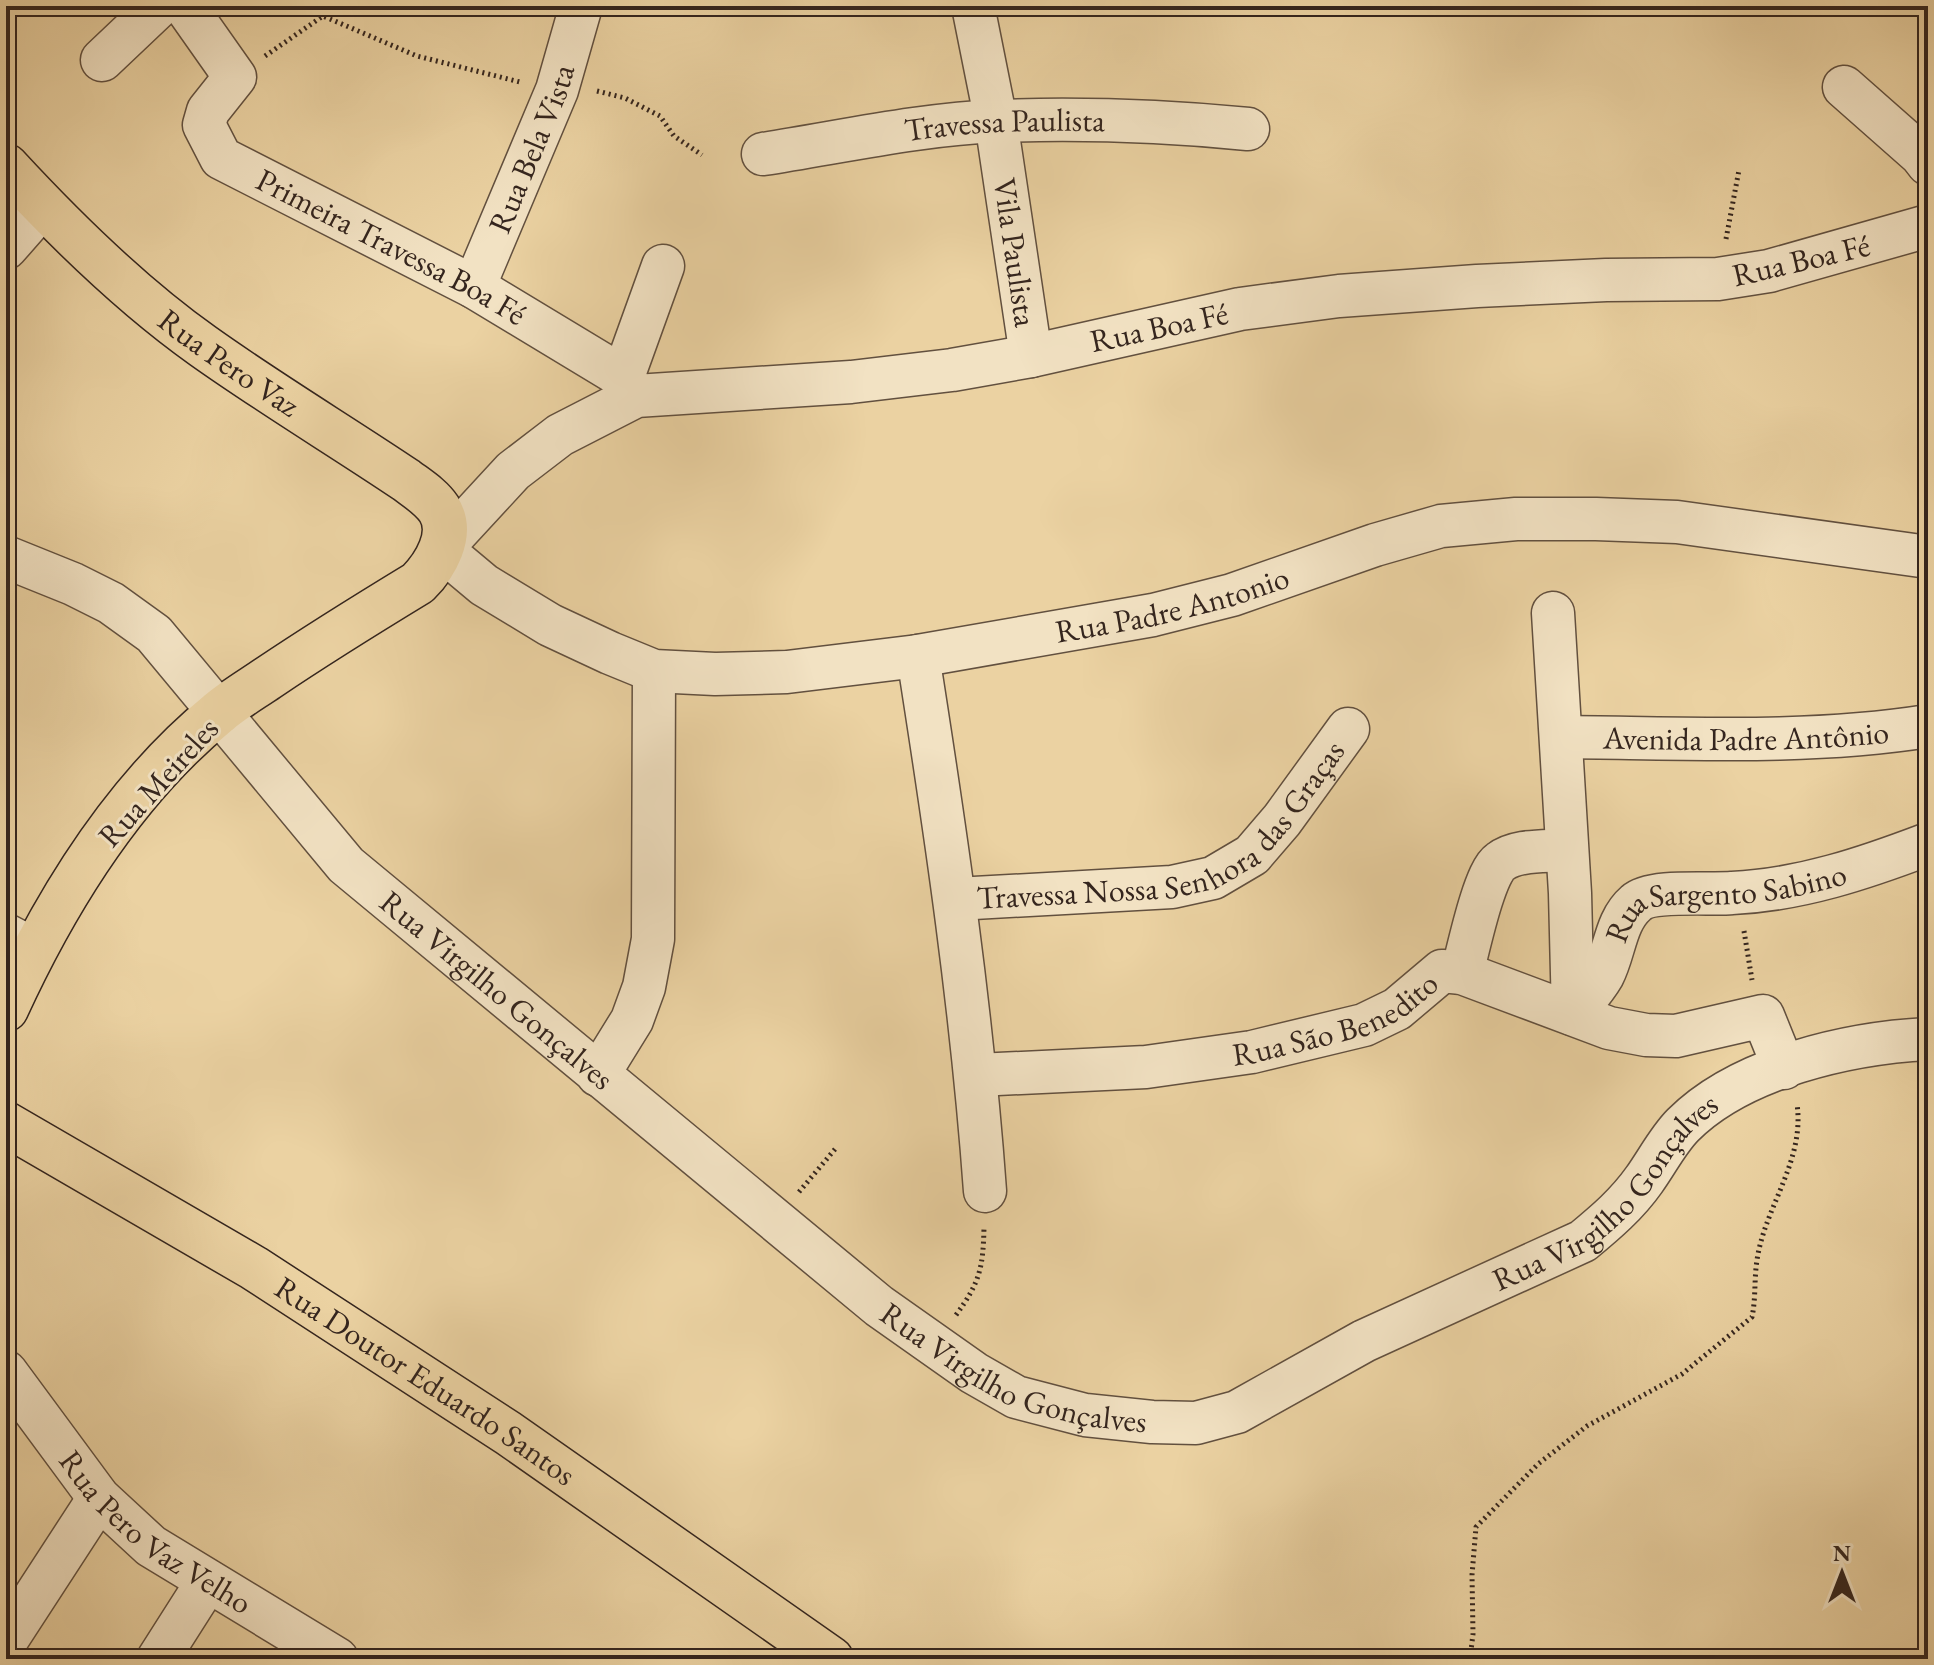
<svg xmlns="http://www.w3.org/2000/svg" width="1934" height="1665" viewBox="0 0 1934 1665" font-family="'EB Garamond',serif">
<style>
.lines{fill:none;stroke-linecap:round;stroke-linejoin:round}
.minor-casing{stroke:#62503f;stroke-width:45}
.major-casing{stroke:#34251e;stroke-width:47}
.path{stroke:#34251e;stroke-width:5;stroke-dasharray:2 4;stroke-linecap:butt}
.minor{stroke:#f2e2c3;stroke-width:42}
.major{stroke:#ebd2a2;stroke-width:44}
.labels{text-anchor:middle;stroke-width:6;stroke-linejoin:round;paint-order:stroke}
.street-label{font-size:32px;fill:#34251e;stroke:#f2e2c3}
</style>
<rect width="100%" height="100%" fill="#ebd2a2"/>
<filter id="stains"><feTurbulence type="fractalNoise" baseFrequency=".0025" numOctaves="4"/><feColorMatrix values="0 0 0 0 .2 0 0 0 0 .09 0 0 0 0 .02 0 0 0 .5 -.17"/></filter>
<radialGradient id="worn" r=".72"><stop offset=".6" stop-color="#630" stop-opacity="0"/><stop offset="1" stop-color="#630" stop-opacity=".3"/></radialGradient>
<g class="lines">
<defs>
<g id="minor">
<path id="s1" d="M185,6l50,71 -27,34 -4,14 17,33 253,129 149,90 13,19"/>
<path id="s2" d="M973,6l23,115 35,235"/>
<path d="M102,60l57,-54"/>
<path d="M1844,87l77,68 7,9"/>
<path id="s3" d="M763,154c78,-12 157,-30 236,-33 83,-3 166,0 249,8"/>
<path id="s4" d="M1928,226l-159,45 -51,8 -112,1 -129,6 -138,10 -99,13 -209,47 -79,14 -101,12 -215,14 -76,39 -47,36 -72,78 43,36 66,40 60,28 44,18 61,3 72,-2 131,-16 235,-41 79,-20 143,-50 66,-19 75,-7h80l81,3 251,35"/>
<path d="M6,248l36,-41"/>
<path id="s5" d="M474,287l83,-197 24,-84"/>
<path d="M623,377l40,-111"/>
<path id="s6" d="M6,557l67,27 38,19 43,31 192,231 533,441 95,67 42,24 69,18 67,7 44,1 41,-11 127,-71 219,-100c23,-19 44,-37 61,-61 13,-18 24,-40 39,-55 58,-58 166,-82 245,-86"/>
<path d="M1553,613l17,280 3,121"/>
<path d="M918,656c28,178 54,355 67,535"/>
<path id="s7" d="M1562,737c121,1 246,8 366,-11"/>
<path id="s8" d="M956,899l216,-12 41,-9 39,-23 30,-35 66,-91"/>
<path d="M6,935l27,14"/>
<path d="M1462,973c6,-22 22,-100 38,-111 17,-13 45,-10 66,-12"/>
<path id="s9" d="M1573,1014c10,-12 22,-25 30,-39 12,-23 12,-54 33,-72 15,-14 74,-8 96,-10 68,-3 133,-25 196,-49"/>
<path d="M598,1075l34,-55 12,-33 9,-48 1,-268"/>
<path id="s10" d="M977,1075l169,-8 106,-15 112,-27 33,-16 45,-38 20,2 147,55 37,7 30,1 87,-20 21,52"/>
<path id="s11" d="M6,1372l93,126 52,48 186,113"/>
<path d="M6,1641l93,-143"/>
<path d="M158,1659l49,-77"/>
</g>
<g id="major">
<path id="s12" d="M6,166c60,65 125,129 197,180 66,47 136,89 203,134 12,9 25,17 33,29 16,25 -4,57 -21,74 -51,31 -101,62 -150,95 -16,11 -35,22 -50,35 -94,77 -162,187 -212,296"/>
<path id="s13" d="M6,1124l248,144 254,165 323,226"/>
</g>
</defs>
<use href="#minor" class="minor-casing"/>
<use href="#major" class="major-casing"/>
<g class="path">
<path d="M265,56l58,-40 94,40 103,26"/>
<path d="M597,91l28,7 35,18 14,20 28,19"/>
<path d="M1726,239l13,-69"/>
<path d="M1744,931l8,49"/>
<path d="M799,1192l37,-44"/>
<path d="M956,1315c24,-33 27,-47 28,-87"/>
<path d="M1470,1659l3,-25 -1,-59 4,-48 62,-63 49,-38 95,-52 70,-57c4,-19 2,-38 5,-57 8,-54 48,-99 40,-156"/>
</g>
<use href="#minor" class="minor"/>
<use href="#major" class="major"/>
</g>
<g class="labels">
<g class="street-label">
<text dy="11" stroke="none"><textPath href="#s3" startOffset="244">Travessa Paulista</textPath></text>
<text dy="11" stroke="none"><textPath href="#s5" startOffset="150">Rua Bela Vista</textPath></text>
<text dy="11" stroke="none"><textPath href="#s1" startOffset="374">Primeira Travessa Boa Fé</textPath></text>
<text dy="11" stroke="none"><textPath href="#s2" startOffset="250">Vila Paulista</textPath></text>
<text transform="translate(1801 260) rotate(-13)" y="11">Rua Boa Fé</text>
<text transform="translate(1159 327) rotate(-12)" y="11">Rua Boa Fé</text>
<text dy="11" stroke="none"><textPath href="#s12" startOffset="298">Rua Pero Vaz</textPath></text>
<text dy="11" stroke="none"><textPath href="#s4" startOffset="2330">Rua Padre Antonio</textPath></text>
<text dy="11" stroke="none"><textPath href="#s7" startOffset="184">Avenida Padre Antônio</textPath></text>
<text transform="translate(158 782) rotate(-48)" y="11">Rua Meireles</text>
<text dy="11" stroke="none"><textPath href="#s8" startOffset="232">Travessa Nossa Senhora das Graças</textPath></text>
<text dy="11" stroke="none"><textPath href="#s9" startOffset="214">Rua Sargento Sabino</textPath></text>
<text dy="11" stroke="none"><textPath href="#s6" startOffset="664">Rua Virgilho Gonçalves</textPath></text>
<text dy="11" stroke="none"><textPath href="#s10" startOffset="366">Rua São Benedito</textPath></text>
<text dy="11" stroke="none"><textPath href="#s6" startOffset="1984">Rua Virgilho Gonçalves</textPath></text>
<text dy="11" stroke="none"><textPath href="#s6" startOffset="1312">Rua Virgilho Gonçalves</textPath></text>
<text dy="11" stroke="none"><textPath href="#s13" startOffset="492">Rua Doutor Eduardo Santos</textPath></text>
<text dy="11" stroke="none"><textPath href="#s11" startOffset="222">Rua Pero Vaz Velho</textPath></text>
</g>
</g>
<rect width="1934" height="1665" fill="none" stroke="#ebd2a2" stroke-width="32"/>
<rect x="8" y="8" width="1918" height="1649" fill="none" stroke="#34251e" stroke-width="4"/>
<rect x="16" y="16" width="1902" height="1633" fill="none" stroke="#34251e" stroke-width="2"/>
<g transform="translate(1842 1573)" stroke="#f2e2c3" stroke-width="6" paint-order="stroke">
<path d="M0-6L14 30L0 20L-14 30Z" fill="#34251e"/>
<text y="-12" font-size="22" font-weight="bold" text-anchor="middle" fill="#34251e">N</text>
</g>
<rect width="100%" height="100%" filter="url(#stains)"/>
<rect width="100%" height="100%" fill="url(#worn)"/>
</svg>
